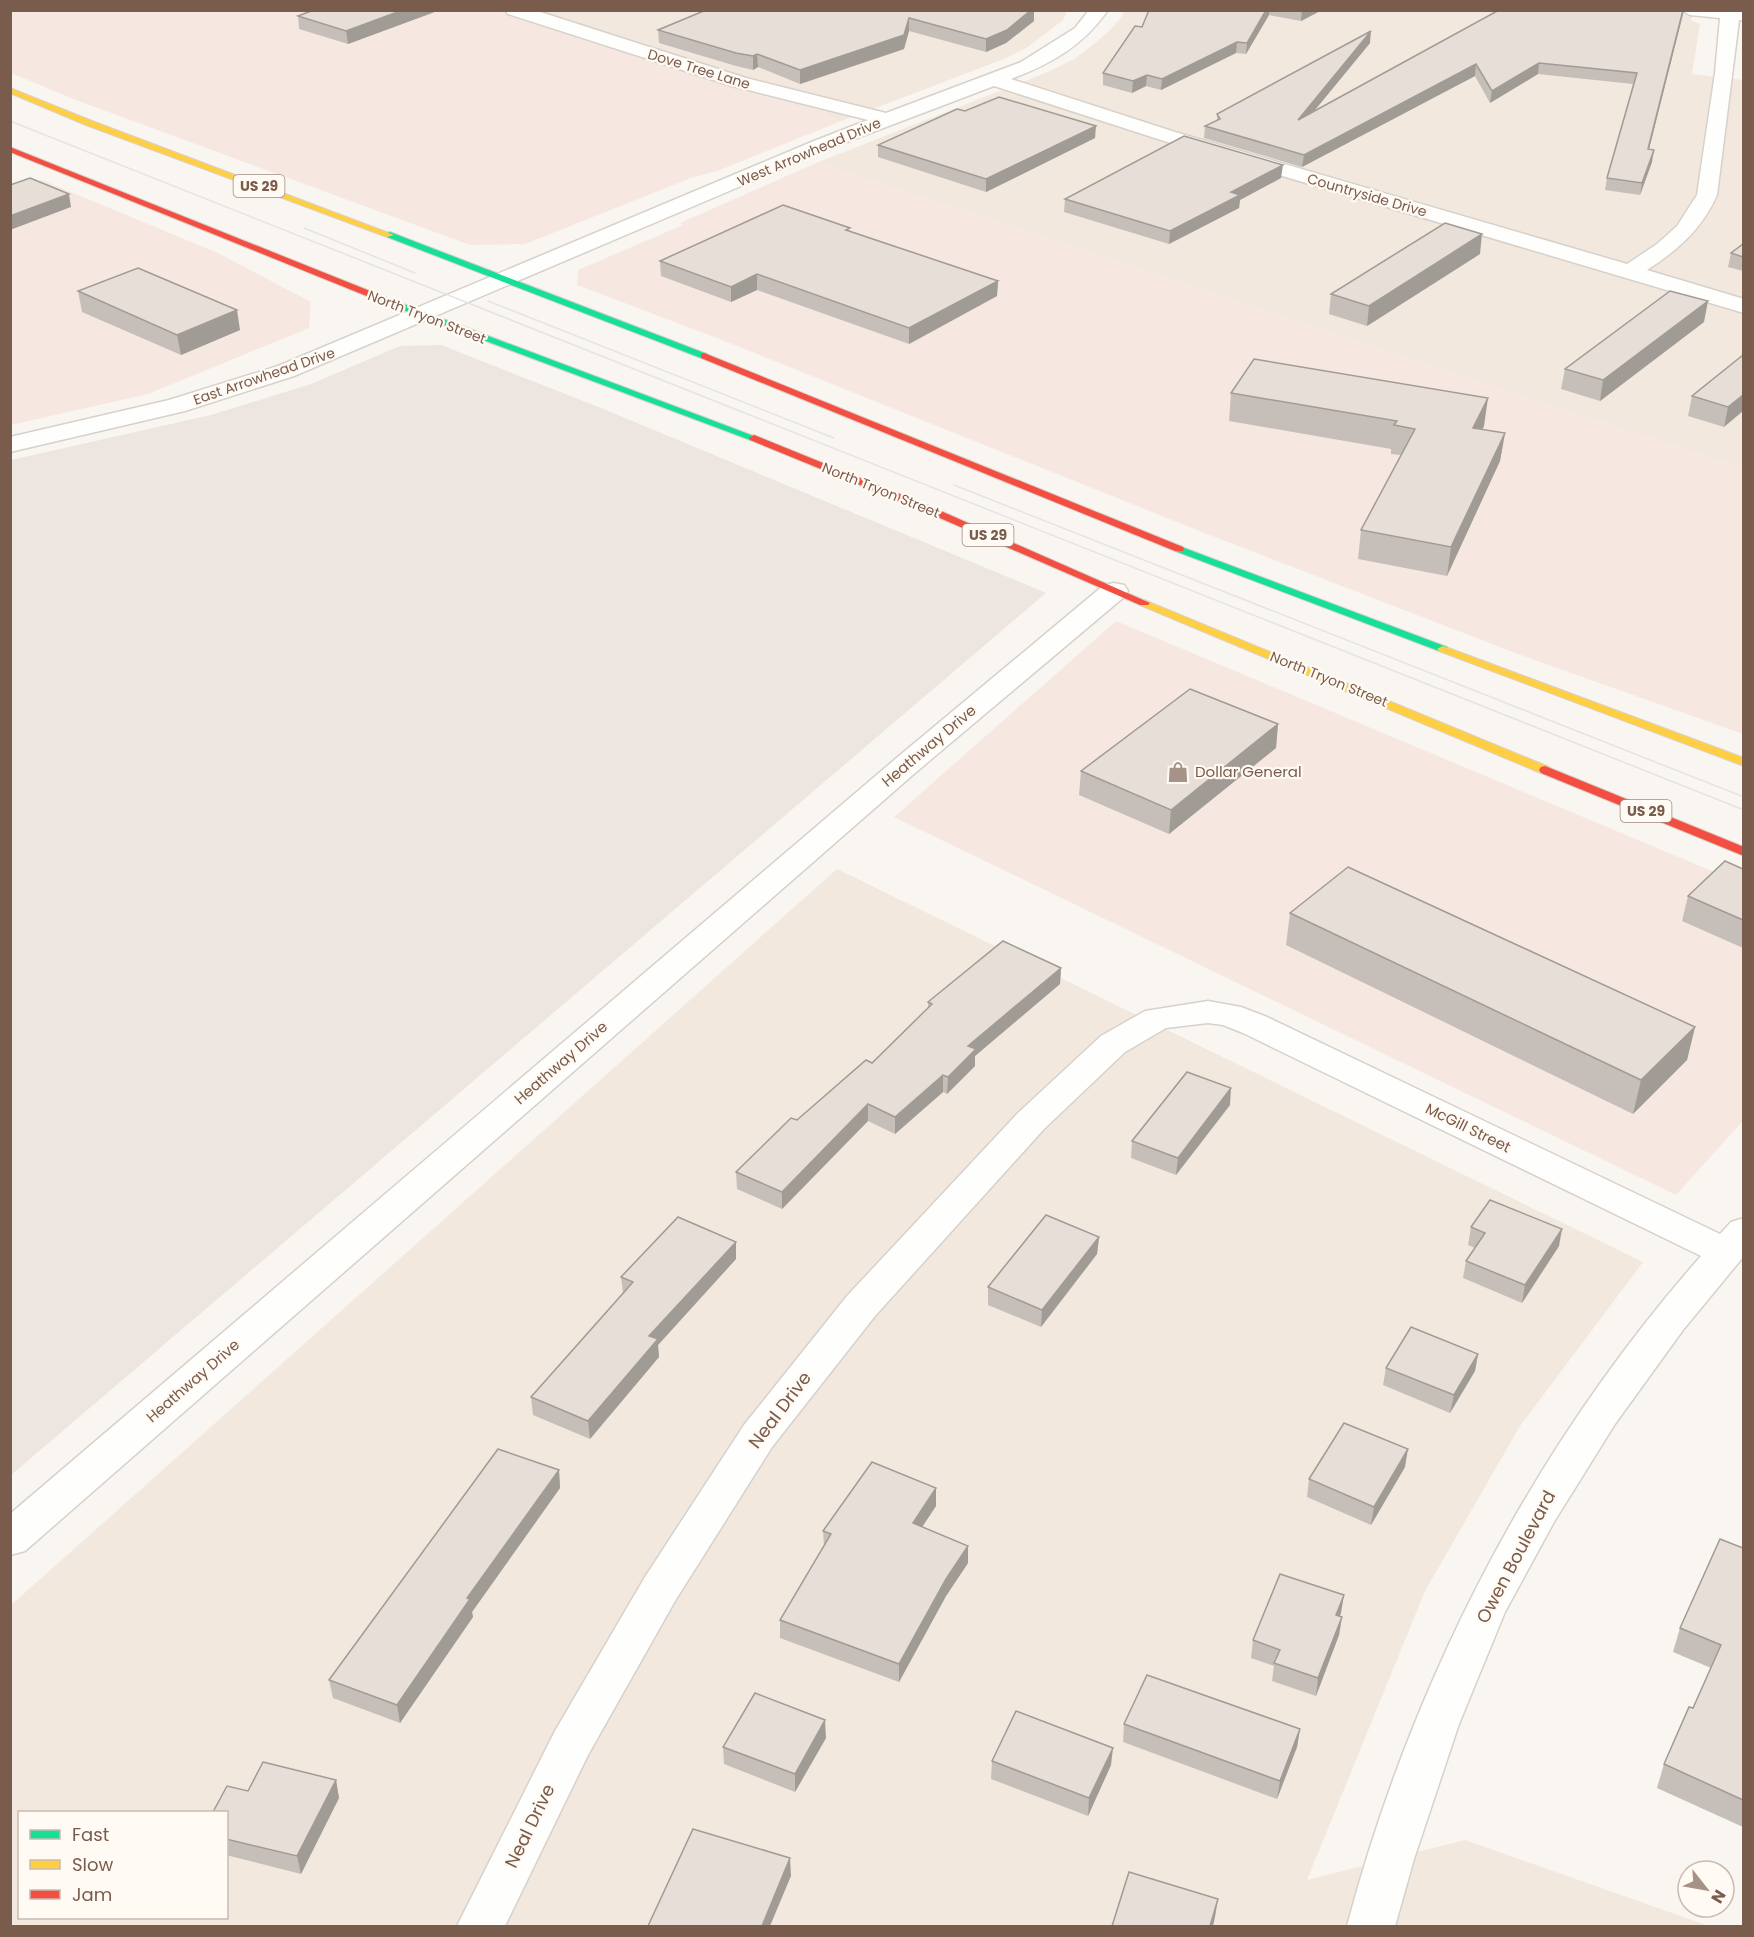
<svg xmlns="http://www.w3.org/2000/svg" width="1754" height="1937" viewBox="0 0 1754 1937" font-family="Poppins,sans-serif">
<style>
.residential{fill:#f2e8de;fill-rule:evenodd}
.commercial{fill:#f6e8e1}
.industrial{fill:#ede5e0}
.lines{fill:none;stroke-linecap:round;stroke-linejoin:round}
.street-casing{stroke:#d7d1cb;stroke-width:3}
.fast-casing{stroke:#dad1cc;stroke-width:2}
.slow-casing{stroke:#dad1cc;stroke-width:2}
.jam-casing{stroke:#dad1cc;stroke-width:2}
.street{fill:#fefefd;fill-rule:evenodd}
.fast{fill:#16e098;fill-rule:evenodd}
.slow{fill:#ffcf43;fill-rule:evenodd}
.jam{fill:#f24e42;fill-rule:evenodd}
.tram{stroke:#e6e3e7;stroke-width:1.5}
.wall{fill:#c6bfb9}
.shaded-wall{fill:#a19b96}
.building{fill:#e6ded7;stroke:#a19b96;stroke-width:1.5}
.labels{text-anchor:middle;stroke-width:4.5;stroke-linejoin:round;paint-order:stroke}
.far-street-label{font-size:14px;fill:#7a5c4d;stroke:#fffaf3}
.shield{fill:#fffaf3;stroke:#a28b7f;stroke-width:1.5}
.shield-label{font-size:14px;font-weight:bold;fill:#7a5c4d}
.street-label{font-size:15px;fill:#7a5c4d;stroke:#fffaf3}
.poi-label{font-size:15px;fill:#7a5c4d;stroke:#fffaf3;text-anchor:start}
.near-street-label{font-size:18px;fill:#7a5c4d;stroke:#fffaf3}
</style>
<rect width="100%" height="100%" fill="#f9f5f0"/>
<g class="residential">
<path d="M494,11h573l-4,9 -35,27 -24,12 -163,62z"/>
<path d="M1124,11h574l-8,9 10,4 -8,50 51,6v389l-927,-306 232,-91 28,-14 30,-24 15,-16z"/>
<path d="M837,869l806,393 -123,164 -95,165 -118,289 158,-40 244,86h-1698l-1,-320zM20,1812h206v106h-206z"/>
</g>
<g class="commercial">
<path d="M10,11h484l347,110 -121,49 -29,8 -166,66 -55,1 -394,-145 -65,-27z"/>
<path d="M816,163l927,306v265l-225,-80 -311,-120 -485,-194 -145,-55 1,-15 105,-45 -3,-2z"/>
<path d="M42,180l176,73 93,49 -2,26 -161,66 -137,31 -1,-234z"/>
<path d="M1116,621l627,263v237l-67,74 -782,-378z"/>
</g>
<path class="industrial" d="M441,345l160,63 445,185 -1035,882v-1015l200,-45 100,-31 89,-38z"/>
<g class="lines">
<defs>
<g id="street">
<path d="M505,10h29l212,68 140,35 135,-51 54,-34 14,-18h19c-25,36 -57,54 -97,69l164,53 452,132 30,-20 20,-18 20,-31 18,-122 5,-55 -30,-3 -9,-5h63v10h-5l-22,175c-15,34 -39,55 -70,75l97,29v14l-583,-173 -167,-54 -166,63 -534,227 -109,35 -175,41v-15l159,-37 109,-34 536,-225 54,-21 -136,-34 -224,-72z"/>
<path d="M1114,583l10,2 4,6 -4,6 -209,176 -890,778 -15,4v-41l883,-753 211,-176z"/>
<path d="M1208,1001l33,6 26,10 453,217 11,-12 13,-4v38l-61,74 -68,94 -61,98 -49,90 -46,112 -45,135 -19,67h-48c66,-247 185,-478 354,-670l-458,-223 -20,-8 -15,-2 -42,5 -41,24 -81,77 -169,187 -103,131 -97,154 -87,154 -83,171h-48l98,-195 90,-154 99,-152 103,-129 171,-183 83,-77 44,-25z"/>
</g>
<g id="fast">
<path d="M390,232l317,122 2,2 -8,2 -314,-121v-4z"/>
<path d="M379,297h6l374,141 -5,3 -4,-1 -371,-139z"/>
<path d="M1179,546l268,101 2,2 -2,2h-8l-264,-100v-4z"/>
</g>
<g id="slow">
<path d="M10,88l82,33 302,114 -7,2 -301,-112 -76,-32z"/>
<path d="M1144,600l405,167 2,3 -6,4 -4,-1 -401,-168v-4z"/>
<path d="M1443,646l301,112v8l-305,-115 -2,-2z"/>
</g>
<g id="jam">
<path d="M10,147l375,150 2,2 -8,2 -369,-149z"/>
<path d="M704,353l479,194 1,2 -1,2h-8l-474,-193v-4z"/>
<path d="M754,435l180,73 216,95 -2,2h-8l-214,-93 -176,-72 -1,-2z"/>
<path d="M1545,766l199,81v9l-203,-83 -2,-3 2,-3z"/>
</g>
</defs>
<use href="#street" class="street-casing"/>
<use href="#fast" class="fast-casing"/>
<use href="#slow" class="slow-casing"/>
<use href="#jam" class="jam-casing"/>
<use href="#street" class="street"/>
<use href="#fast" class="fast"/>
<use href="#slow" class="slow"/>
<use href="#jam" class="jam"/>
<g class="tram">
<path d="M10,121l1734,689"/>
<path d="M304,228l111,45"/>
<path d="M488,301l346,137"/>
<path d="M954,485l790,312"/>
</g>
</g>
<g class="wall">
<path d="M314,10h126l-92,34 -49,-15 -1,-13z"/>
<path d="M706,10h328v11l-28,22 -20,9 -77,-21 -5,18 -104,35 -42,-17 -5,3 -17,-4 -77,-23 -1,-13z"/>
<path d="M1149,10h173l-21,11 -32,-6 -23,39 -10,-1 -75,37 -15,-4 -14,7 -29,-8v-12l39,-46z"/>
<path d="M1499,10h185l-35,139 3,13 -12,33 -35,-5 2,-12 26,-94 -95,-10 -48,29 -15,-27 -173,91 -98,-29 1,-12 12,-6v-6l153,-71 -57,69z"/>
<path d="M1095,138l-109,54 -108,-35v-12z"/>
<path d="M1281,178l-41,22 -1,8 -70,36 -105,-32 1,-13z"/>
<path d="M850,231l148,50 -1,15 -88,48 -152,-54 -26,12 -70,-26 -1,-15z"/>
<path d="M1743,244v27l-15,-4 3,-14z"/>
<path d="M1480,254l-113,72 -38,-12 2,-20z"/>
<path d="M78,291l162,39 -59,25 -99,-43z"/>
<path d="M1704,322l-104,79 -39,-12 4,-20z"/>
<path d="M1743,355l-19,72 -36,-11 4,-20z"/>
<path d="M1231,393l253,33 -2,3 23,4 -5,28 -53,115 -89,-17 3,-29 40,-75 -10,-1v-5l-162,-28z"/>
<path d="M1278,724l-2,24 -107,86 -90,-39 2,-24z"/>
<path d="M1743,869v79l-61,-27 6,-25z"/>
<path d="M1290,913l405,114 -8,33 -54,54 -347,-169z"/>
<path d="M1061,968l-1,16 -85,72v10l-28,28 -4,-2 -48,42 -27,-13 -86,88 -45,-20 -1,-17 61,-52 75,-57 56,-55v-6z"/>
<path d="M1230,1105l-54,70 -45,-17 1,-17z"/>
<path d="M1471,1227l88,19 -37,57 -59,-25 3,-17 9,-13 -7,-3z"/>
<path d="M1099,1237l-2,17 -56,73 -53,-22v-18z"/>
<path d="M736,1242v17l-78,86 1,12 -69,82 -57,-24 -2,-18 92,-104 -2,-16z"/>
<path d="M1478,1354l-3,17 -25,42 -67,-28 3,-17z"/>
<path d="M1405,1467l-34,58 -64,-28 2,-18z"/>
<path d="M559,1470l1,18 -88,124 1,5 -73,106 -67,-25 -4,-18z"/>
<path d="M936,1506l-14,20 46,37 -22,33 -47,86 -119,-44v-18l44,-74 -1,-15z"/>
<path d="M1743,1548v279l-86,-39 7,-24 29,-56 18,-40 -38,-16 7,-24z"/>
<path d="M1344,1595l-5,21 3,1 -3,18 -23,61 -44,-15 2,-15 -23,-8 2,-18z"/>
<path d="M1124,1724l176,5 -3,18 -20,52 -154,-57z"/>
<path d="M826,1738l-31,54 -71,-28 -1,-17z"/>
<path d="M992,1761l119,4 -23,51 -97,-37z"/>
<path d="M336,1780l3,18 -38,76 -75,-19v-43l22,-21z"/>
</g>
<g class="shaded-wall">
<path d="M403,10h37l-92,34 -2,-13z"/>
<path d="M1031,10h3v11l-28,22 -20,9v-13z"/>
<path d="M1266,10h3v5l-23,39 1,-11z"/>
<path d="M1302,10h20l-21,11z"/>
<path d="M1683,10h1l-38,151 2,-12z"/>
<path d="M909,18v13l-5,18 -104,35v-14z"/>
<path d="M1371,31l-1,12 -73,89 1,-12z"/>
<path d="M1237,42l-1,11 -75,37 1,-11z"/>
<path d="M757,54l1,13 -5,3v-14z"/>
<path d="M1539,63l-1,11 -48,29 2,-12z"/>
<path d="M1476,64l-1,12 -173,91 2,-12z"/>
<path d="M1147,75l-1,11 -14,7 1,-12z"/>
<path d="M1096,126l-1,12 -109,54v-13z"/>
<path d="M1654,150l-2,12 -12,33 2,-12z"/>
<path d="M1283,165l-2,13 -41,22 -1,8 -70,36 1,-13 61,-39z"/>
<path d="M69,194l2,13 -61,23v-14z"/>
<path d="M1482,234l-2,20 -113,72 2,-20z"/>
<path d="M757,274v16l-26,12v-15z"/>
<path d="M998,281l-1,15 -88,48v-16z"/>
<path d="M1708,301l-4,21 -104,79 3,-21z"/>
<path d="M237,310l3,20 -59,25 -4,-20z"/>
<path d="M1743,395v16l-19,16 4,-20z"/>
<path d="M1488,398l-4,28 -15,30 4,-28z"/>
<path d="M1505,433l-5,28 -53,115 4,-29z"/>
<path d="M1278,724l-2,24 -107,86 2,-24z"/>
<path d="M1061,968l-1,16 -85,72v10l-28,28 1,-17 20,-31z"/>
<path d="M1695,1027l-8,33 -54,54 8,-34z"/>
<path d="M943,1075v17l-48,42v-17z"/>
<path d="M1231,1088l-1,17 -54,70 2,-17z"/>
<path d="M868,1104v17l-86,88v-17z"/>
<path d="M1562,1229l-3,17 -37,57 3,-18z"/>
<path d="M1099,1237l-2,17 -56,73 1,-17z"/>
<path d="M736,1242v17l-78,86 1,12 -69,82 -2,-18 61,-85z"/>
<path d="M1478,1354l-3,17 -25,42 4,-18z"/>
<path d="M1408,1449l-3,18 -34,58 3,-18z"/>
<path d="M559,1470l1,18 -88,124 1,5 -73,106 -3,-18 70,-107z"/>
<path d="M936,1488v18l-23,35v-18z"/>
<path d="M968,1546v17l-22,33 -47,86v-18l47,-85z"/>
<path d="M1344,1595l-3,18 -8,20 3,-18z"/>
<path d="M1342,1617l-3,18 -23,61 2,-18z"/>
<path d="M825,1720l1,18 -31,54v-18z"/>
<path d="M1300,1729l-3,18 -20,52 3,-18z"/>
<path d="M1113,1748l-2,17 -23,51 1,-18z"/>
<path d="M336,1780l3,18 -38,76 -4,-18z"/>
<path d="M790,1858l1,18 -21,50h-8z"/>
<path d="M1218,1899l-3,18 -2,9h-3z"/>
</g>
<g class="building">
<path d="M314,10h89l-57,21 -48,-15z"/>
<path d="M706,10h325l-24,20 -21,9 -77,-21 -5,17 -104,35 -43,-16 -4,2 -17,-3 -78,-23z"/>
<path d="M1149,10h117l-19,33 -10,-1 -75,37 -15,-4 -14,6 -30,-8 32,-47 7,1z"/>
<path d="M1499,10h184l-35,139 6,1 -12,33 -35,-5 30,-105 -98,-10 -47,28 -16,-27 -172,91 -99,-29 15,-7 -3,-5 154,-83 -73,89z"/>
<path d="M999,97l97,29 -110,53 -108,-34 79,-36 8,2z"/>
<path d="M1184,136l99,29 -52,27 9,3 -70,36 -105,-32z"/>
<path d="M30,178l39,16 -59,22v-31z"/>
<path d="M783,205l67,23 -4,2 152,51 -89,47 -152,-54 -26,13 -71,-26z"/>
<path d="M1445,223l37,11 -113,72 -38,-12z"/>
<path d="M1743,244v13l-12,-4z"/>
<path d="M138,268l99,42 -60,25 -99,-44z"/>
<path d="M1670,291l38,10 -105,79 -38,-11z"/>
<path d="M1743,355v40l-15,12 -36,-11z"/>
<path d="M1254,359l234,39 -15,30 32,5 -54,114 -90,-17 54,-101 -21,-4 3,-4 -166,-28z"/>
<path d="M1190,689l88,35 -107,86 -90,-39z"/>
<path d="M1725,861l18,8v51l-55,-24z"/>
<path d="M1348,867l347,160 -54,53 -351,-167z"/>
<path d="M1003,941l58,27 -93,78 8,3 -28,28 -5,-2 -48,42 -27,-13 -86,88 -46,-20 55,-54 6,2 69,-60 6,3 60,-59 -4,-2z"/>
<path d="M1187,1072l44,16 -53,70 -46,-17z"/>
<path d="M1490,1200l72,29 -37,56 -59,-24 19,-28 -14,-6z"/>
<path d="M1046,1215l53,22 -57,73 -54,-23z"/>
<path d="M678,1217l58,25 -87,94 9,3 -70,82 -57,-24 102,-115 -12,-5z"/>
<path d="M1411,1327l67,27 -24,41 -68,-27z"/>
<path d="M1344,1423l64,26 -34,58 -65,-28z"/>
<path d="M498,1449l61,21 -92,128 3,1 -73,106 -68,-25z"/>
<path d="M872,1462l64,26 -23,35 55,23 -22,33 -47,85 -119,-44 51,-86 -8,-3z"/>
<path d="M1720,1539l23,9v252l-79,-36 25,-57 4,1 28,-63 -41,-17z"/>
<path d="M1280,1574l64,21 -8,20 6,2 -24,61 -44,-15 6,-13 -27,-10z"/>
<path d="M1147,1675l153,54 -20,52 -156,-57z"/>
<path d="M755,1693l70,27 -30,54 -72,-27z"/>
<path d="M1016,1711l97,37 -24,50 -97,-37z"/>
<path d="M263,1762l73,18 -39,76 -71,-17v-27h-13l14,-26 21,5z"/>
<path d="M693,1829l97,29 -28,68h-114z"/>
<path d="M1129,1872l89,27 -8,27h-98z"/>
</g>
<defs>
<symbol id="shop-bare" viewBox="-9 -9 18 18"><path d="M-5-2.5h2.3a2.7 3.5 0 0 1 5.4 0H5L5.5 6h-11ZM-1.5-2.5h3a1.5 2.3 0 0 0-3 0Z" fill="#a69286" stroke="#fffaf3" stroke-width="2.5" paint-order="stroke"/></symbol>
</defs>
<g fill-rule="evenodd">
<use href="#shop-bare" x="1163" y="757" width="30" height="30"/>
</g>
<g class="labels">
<g class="far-street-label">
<text transform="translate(699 69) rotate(17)" y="5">Dove Tree Lane</text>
<text transform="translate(809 152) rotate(-23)" y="5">West Arrowhead Drive</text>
<text transform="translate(1367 195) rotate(16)" y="5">Countryside Drive</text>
<text transform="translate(427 317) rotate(21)" y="5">North Tryon Street</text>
<text transform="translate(264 376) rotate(-19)" y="5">East Arrowhead Drive</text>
<text transform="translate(881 490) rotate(22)" y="5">North Tryon Street</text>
<text transform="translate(1329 679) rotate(22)" y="5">North Tryon Street</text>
</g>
<g class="shield">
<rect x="233.5" y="175" width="51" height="22" rx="4.5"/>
<rect x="962.5" y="524" width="51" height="22" rx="4.5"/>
<rect x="1620.5" y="800" width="51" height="22" rx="4.5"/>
</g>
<g class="shield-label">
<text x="259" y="191">US 29</text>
<text x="988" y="540">US 29</text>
<text x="1646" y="816">US 29</text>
</g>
<g class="street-label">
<text transform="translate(929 746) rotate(-40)" y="5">Heathway Drive</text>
<text transform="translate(561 1063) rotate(-41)" y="5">Heathway Drive</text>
<text transform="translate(1468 1128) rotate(26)" y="5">McGill Street</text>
<text transform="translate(193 1381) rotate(-41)" y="5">Heathway Drive</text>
</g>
<g class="poi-label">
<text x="1195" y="777">Dollar General</text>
</g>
<g class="near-street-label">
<text transform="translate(780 1410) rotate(-53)" y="6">Neal Drive</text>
<text transform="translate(1516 1557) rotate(-62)" y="6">Owen Boulevard</text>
<text transform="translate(530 1826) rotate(-64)" y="6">Neal Drive</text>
</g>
</g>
<rect width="1754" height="1937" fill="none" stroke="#7a5c4d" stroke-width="24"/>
<rect x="18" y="1811" width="210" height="108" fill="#fffaf3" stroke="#cabbb1" stroke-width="1.5"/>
<rect x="30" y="1830" width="30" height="9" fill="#16e098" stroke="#cabbb1" stroke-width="1.5"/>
<text x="72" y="1841" font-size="18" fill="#7a5c4d">Fast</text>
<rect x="30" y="1860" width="30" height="9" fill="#ffcf43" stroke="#cabbb1" stroke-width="1.5"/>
<text x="72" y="1871" font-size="18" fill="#7a5c4d">Slow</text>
<rect x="30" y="1890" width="30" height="9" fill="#f24e42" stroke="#cabbb1" stroke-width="1.5"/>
<text x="72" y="1901" font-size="18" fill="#7a5c4d">Jam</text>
<g transform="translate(1706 1889) rotate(121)"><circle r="28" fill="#fffaf3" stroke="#cabbb1" stroke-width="1.5"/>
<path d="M0-4.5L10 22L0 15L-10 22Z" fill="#a69286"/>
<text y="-9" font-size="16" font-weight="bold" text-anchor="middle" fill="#7a5c4d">N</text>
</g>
</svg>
